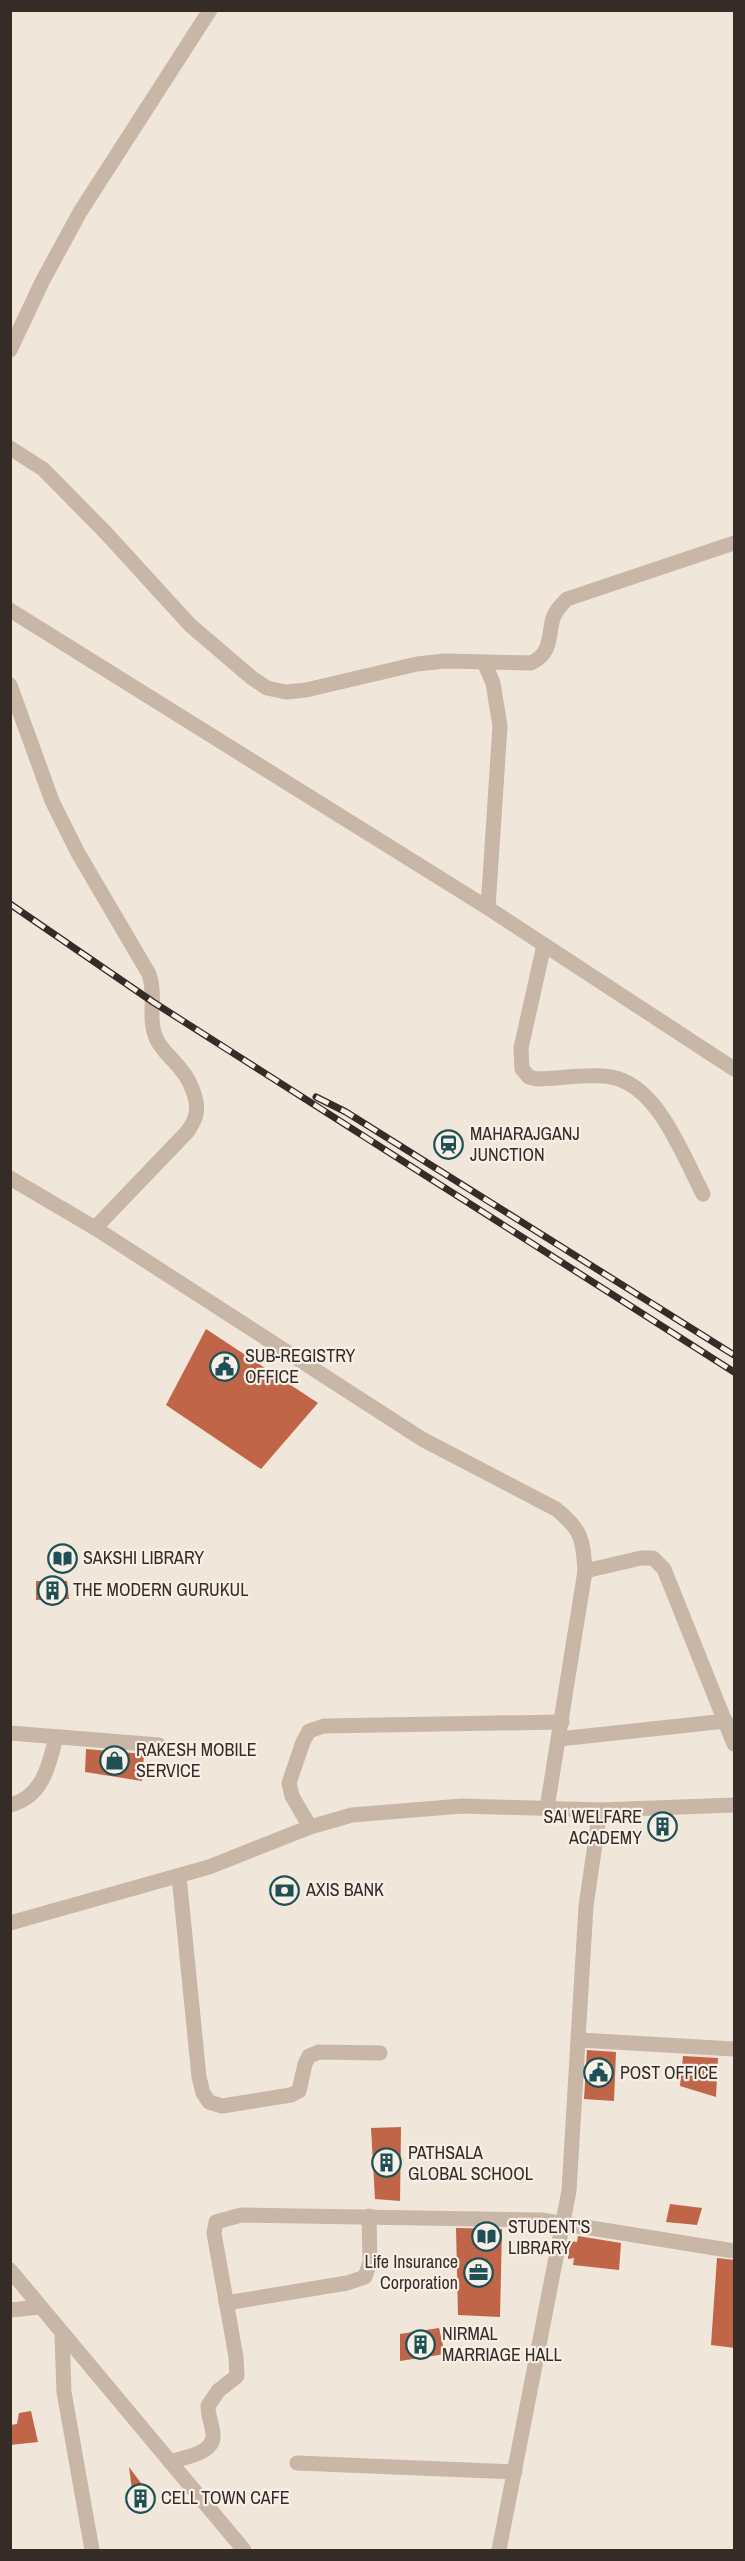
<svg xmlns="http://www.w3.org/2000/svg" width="745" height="2561" viewBox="0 0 745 2561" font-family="'Archivo Narrow',sans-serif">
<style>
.building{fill:#c16548}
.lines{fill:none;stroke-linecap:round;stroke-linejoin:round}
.minor{stroke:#c8b6a7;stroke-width:15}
.rail-casing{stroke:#352c27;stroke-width:7}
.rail{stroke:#f8f0e7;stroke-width:4.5;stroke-dasharray:14;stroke-linecap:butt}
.labels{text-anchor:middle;stroke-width:4.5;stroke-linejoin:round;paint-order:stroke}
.poi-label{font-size:18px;fill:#352c27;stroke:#f8f0e7;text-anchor:start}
</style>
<rect width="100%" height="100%" fill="#f1e6da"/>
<g class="building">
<path d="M206,1329l112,74 -57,66 -95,-64z"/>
<path d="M36,1581h31l2,18 -33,1z"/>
<path d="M86,1749l58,5 -2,27 -57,-9z"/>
<path d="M587,2050l29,2 -2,49 -30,-2z"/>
<path d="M683,2056l35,2 -2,39 -36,-11z"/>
<path d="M401,2127l-1,74 -25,-2 -4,-71z"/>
<path d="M670,2204l32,4 -5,17 -31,-3z"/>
<path d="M456,2228l46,1 -2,88 -42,-2z"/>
<path d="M578,2236l43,7 -2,27 -46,-5 1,-7 -6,1v-14l1,-4 8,1z"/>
<path d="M717,2258l18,2v88l-24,-3z"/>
<path d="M439,2328l6,26 -45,7v-27z"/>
<path d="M31,2411l7,31 -28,3v-20l7,-1 2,-11z"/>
<path d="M129,2467l18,24v15l-13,-1z"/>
</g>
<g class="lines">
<g class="minor">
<path d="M10,350l32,-68 38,-70 130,-202"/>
<path d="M10,448l33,21 63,64 84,92 62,53 15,10 19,4 20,-2 111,-26 28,-3 86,2c21,-10 17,-26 22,-45 3,-8 8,-13 14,-19l167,-56"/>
<path d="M10,610l478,298 246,161"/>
<path d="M484,662l9,21 7,43 -12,182"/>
<path d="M10,685l42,116 26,52 71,121c8,23 -2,43 7,64 6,14 18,21 26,33 8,9 17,31 14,43 -1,6 -5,12 -8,17l-93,97"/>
<path d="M544,945l-23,103 1,21 7,8 8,2c24,0 51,-6 74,-2 47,8 72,79 92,117"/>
<path d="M10,1178l85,50 327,211 134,70c26,21 27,30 29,62l-38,237"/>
<path d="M585,1571l56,-13h12l11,11 70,175"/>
<path d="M10,1733l149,12"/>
<path d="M559,1739l167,-18"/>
<path d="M10,1805c33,-8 39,-40 46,-68"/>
<path d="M310,1827l-18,-31 -3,-13 14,-41 6,-11 15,-5 238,-4"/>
<path d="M179,1876l20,201 4,16 6,9 13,4 69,-11 8,-4 6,-27 4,-8 10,-4 61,1"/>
<path d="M10,1923l199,-56 101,-40 42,-12 110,-9 138,4 134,-5"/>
<path d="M580,2040l154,9"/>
<path d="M10,2270l234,280"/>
<path d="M226,2303l121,-20 18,-6 5,-15 -1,-46"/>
<path d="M10,2310l30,-3"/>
<path d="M62,2335l2,57 28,158"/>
<path d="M170,2462c14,-5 45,-8 43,-28 -1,-10 -5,-18 -5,-28l10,-15 19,-15 -1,-19 -22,-124 2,-11 25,-7 300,5 193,31"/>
<path d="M297,2463l218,9"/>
<path d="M499,2550l70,-359 17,-285 14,-96"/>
</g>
<defs>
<g id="rail">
<path d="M10,904l143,98 581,370"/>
<path d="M316,1097l30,15 388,243"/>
</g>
</defs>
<use href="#rail" class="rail-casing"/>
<use href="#rail" class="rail"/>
</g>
<defs>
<symbol id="station-ring" viewBox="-11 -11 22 22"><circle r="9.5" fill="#f8f0e7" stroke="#1e5155" stroke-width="1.5"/><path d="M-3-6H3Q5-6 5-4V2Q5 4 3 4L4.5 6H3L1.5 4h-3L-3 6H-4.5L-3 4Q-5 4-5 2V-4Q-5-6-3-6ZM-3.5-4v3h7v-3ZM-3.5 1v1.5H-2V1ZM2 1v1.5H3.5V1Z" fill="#1e5155"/></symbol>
<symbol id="civic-ring" viewBox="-11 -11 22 22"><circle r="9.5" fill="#f8f0e7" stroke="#1e5155" stroke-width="1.5"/><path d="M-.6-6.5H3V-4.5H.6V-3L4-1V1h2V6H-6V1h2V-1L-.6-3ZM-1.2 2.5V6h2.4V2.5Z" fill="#1e5155"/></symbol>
<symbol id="library-ring" viewBox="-11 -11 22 22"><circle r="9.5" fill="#f8f0e7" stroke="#1e5155" stroke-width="1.5"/><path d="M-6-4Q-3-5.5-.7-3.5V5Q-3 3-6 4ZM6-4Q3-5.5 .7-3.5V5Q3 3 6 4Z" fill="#1e5155"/></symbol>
<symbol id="building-ring" viewBox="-11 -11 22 22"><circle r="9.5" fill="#f8f0e7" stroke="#1e5155" stroke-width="1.5"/><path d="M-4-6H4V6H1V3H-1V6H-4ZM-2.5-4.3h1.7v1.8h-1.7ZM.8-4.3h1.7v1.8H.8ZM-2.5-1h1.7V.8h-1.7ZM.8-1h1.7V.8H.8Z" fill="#1e5155"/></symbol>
<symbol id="shop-ring" viewBox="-11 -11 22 22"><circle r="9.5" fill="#f8f0e7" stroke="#1e5155" stroke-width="1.5"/><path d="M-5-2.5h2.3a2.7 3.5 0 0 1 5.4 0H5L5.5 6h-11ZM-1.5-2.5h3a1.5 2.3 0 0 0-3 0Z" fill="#1e5155"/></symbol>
<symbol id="bank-ring" viewBox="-11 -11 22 22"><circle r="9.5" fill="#f8f0e7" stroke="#1e5155" stroke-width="1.5"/><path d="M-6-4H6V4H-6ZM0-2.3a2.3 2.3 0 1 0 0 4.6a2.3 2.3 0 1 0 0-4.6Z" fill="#1e5155"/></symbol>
<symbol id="office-ring" viewBox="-11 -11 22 22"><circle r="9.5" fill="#f8f0e7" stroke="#1e5155" stroke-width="1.5"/><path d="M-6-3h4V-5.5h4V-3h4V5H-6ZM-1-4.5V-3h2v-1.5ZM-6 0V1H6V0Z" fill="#1e5155"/></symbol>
</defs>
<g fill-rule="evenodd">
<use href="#station-ring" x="432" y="1128" width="33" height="33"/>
<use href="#civic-ring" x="208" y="1350" width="33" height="33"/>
<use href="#library-ring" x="46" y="1542" width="33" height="33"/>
<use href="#building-ring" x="36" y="1574" width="33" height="33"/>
<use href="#shop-ring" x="98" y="1744" width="33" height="33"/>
<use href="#building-ring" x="646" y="1810" width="33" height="33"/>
<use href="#bank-ring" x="268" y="1874" width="33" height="33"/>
<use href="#civic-ring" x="582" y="2056" width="33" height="33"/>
<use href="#building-ring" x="370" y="2146" width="33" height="33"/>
<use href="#library-ring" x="470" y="2220" width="33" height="33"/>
<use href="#office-ring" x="462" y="2256" width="33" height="33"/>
<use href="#building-ring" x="404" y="2328" width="33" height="33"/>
<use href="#building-ring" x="124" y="2482" width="33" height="33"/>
</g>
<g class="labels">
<g class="poi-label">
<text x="470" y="1140">MAHARAJGANJ<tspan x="470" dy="21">JUNCTION</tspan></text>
<text x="245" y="1362">SUB-REGISTRY<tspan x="245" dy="21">OFFICE</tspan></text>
<text x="83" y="1564">SAKSHI LIBRARY</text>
<text x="73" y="1596">THE MODERN GURUKUL</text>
<text x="136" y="1756">RAKESH MOBILE<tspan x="136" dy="21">SERVICE</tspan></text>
<text x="642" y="1823" text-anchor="end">SAI WELFARE<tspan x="642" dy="21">ACADEMY</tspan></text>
<text x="306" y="1896">AXIS BANK</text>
<text x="620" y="2079">POST OFFICE</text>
<text x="408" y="2159">PATHSALA<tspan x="408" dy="21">GLOBAL SCHOOL</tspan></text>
<text x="508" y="2233">STUDENT'S<tspan x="508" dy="21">LIBRARY</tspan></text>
<text x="458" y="2268" text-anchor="end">Life Insurance<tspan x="458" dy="21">Corporation</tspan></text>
<text x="442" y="2340">NIRMAL<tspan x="442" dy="21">MARRIAGE HALL</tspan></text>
<text x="161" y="2504">CELL TOWN CAFE</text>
</g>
</g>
<rect width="745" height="2561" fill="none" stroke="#352c27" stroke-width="24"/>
</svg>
